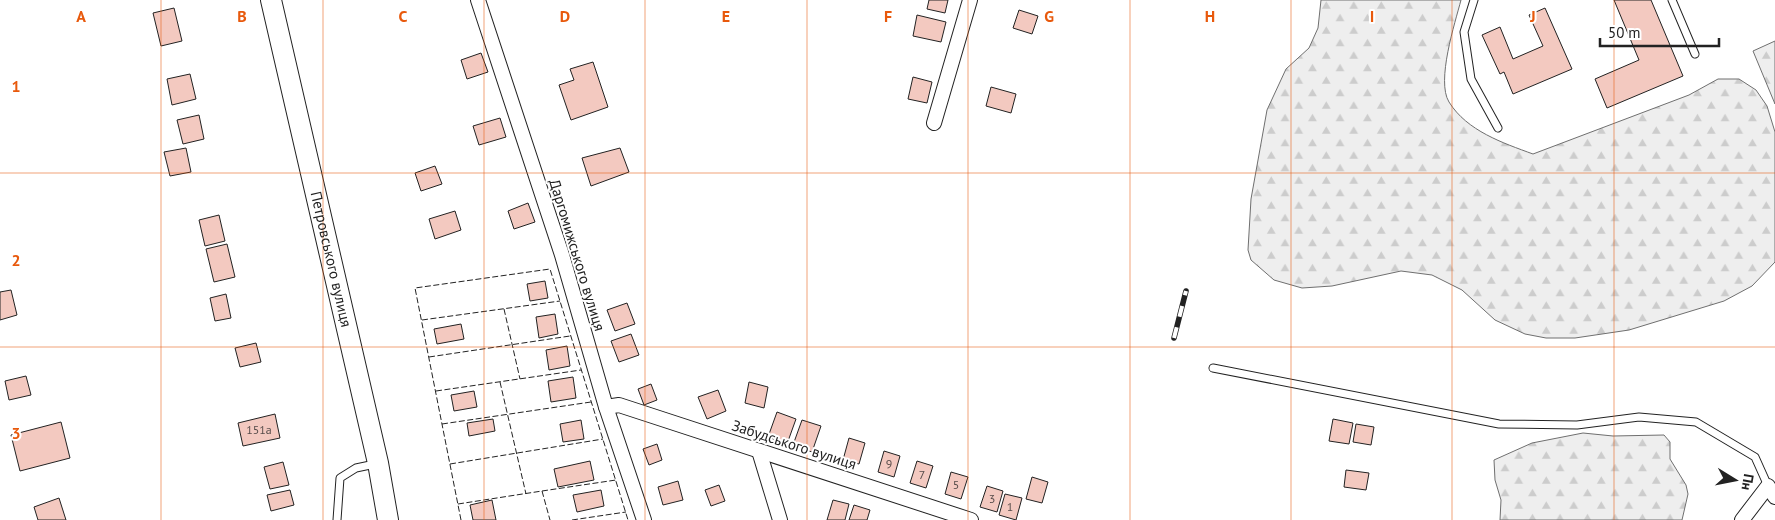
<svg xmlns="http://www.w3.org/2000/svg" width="1775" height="520" viewBox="0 0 1775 520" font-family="'PT Sans',sans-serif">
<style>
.forest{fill:url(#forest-firs);stroke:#6f6f6f}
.building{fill:#f3c9c0;stroke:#222}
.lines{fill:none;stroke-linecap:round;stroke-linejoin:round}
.service-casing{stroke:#222;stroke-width:9}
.minor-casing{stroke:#222;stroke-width:16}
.secondary-casing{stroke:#222;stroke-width:22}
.service{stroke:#fff;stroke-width:7}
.minor{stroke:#fff;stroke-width:14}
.secondary{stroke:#fff;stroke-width:20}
.rail-casing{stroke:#222;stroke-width:5.5}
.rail{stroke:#fff;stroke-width:4;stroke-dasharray:11;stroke-linecap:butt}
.fence{stroke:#222;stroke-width:1;stroke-dasharray:6 2.5;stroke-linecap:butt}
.grid{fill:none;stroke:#e8590c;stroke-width:1;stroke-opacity:0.55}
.labels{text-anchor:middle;stroke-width:4;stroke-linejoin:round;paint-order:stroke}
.number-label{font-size:12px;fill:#564c4a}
.street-label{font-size:15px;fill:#222;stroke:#fff}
.grid-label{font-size:16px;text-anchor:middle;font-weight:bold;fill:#e8590c;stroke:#fff;stroke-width:4;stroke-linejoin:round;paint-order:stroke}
</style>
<defs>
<pattern id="forest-firs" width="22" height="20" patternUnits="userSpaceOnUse" patternTransform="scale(1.25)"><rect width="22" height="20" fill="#eee"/><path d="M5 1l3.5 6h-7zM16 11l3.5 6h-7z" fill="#ccc"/></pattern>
</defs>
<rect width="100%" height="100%" fill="#fff"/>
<g class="forest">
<path d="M1321,0h140c-6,23 -25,81 -12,102 18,29 54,41 84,52l156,-59 29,-16h21l17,11 11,16 8,26v130l-23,24 -28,15 -95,29 -54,8h-29l-21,-4 -30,-14 -33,-30 -30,-15 -31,-4 -69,15 -30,2 -28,-8 -23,-20 -3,-10 3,-51 16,-89 19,-41 23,-21 9,-20z"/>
<path d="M1775,41v63l-22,-53z"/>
<path d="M1583,433l30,3 51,-1 6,7v17l16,26 2,9 -6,26h-182l1,-20 -6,-20 -1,-20 38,-17z"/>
</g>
<g class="building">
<path d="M929,0h19l-3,13 -18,-4z"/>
<path d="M1614,0h37l32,76 -76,32 -12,-29 44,-19z"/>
<path d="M174,8l8,33 -21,5 -8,-33z"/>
<path d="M1545,8l27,61 -59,25 -9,-22 -4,2 -18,-39 18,-8 13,32 30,-13 -14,-31z"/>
<path d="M1019,10l19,6 -6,18 -19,-6z"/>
<path d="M917,15l29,7 -5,20 -28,-6z"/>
<path d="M481,53l7,19 -21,7 -6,-19z"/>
<path d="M593,62l15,45 -37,13 -12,-35 15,-5 -4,-11z"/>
<path d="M190,74l6,25 -24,6 -5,-26z"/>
<path d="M913,77l19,5 -5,21 -19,-4z"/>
<path d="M991,87l25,7 -5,19 -25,-7z"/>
<path d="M199,115l5,24 -21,5 -6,-24z"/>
<path d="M500,118l6,19 -27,8 -6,-19z"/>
<path d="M186,148l5,24 -21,4 -6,-24z"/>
<path d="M620,148l9,24 -38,14 -9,-28z"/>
<path d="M435,166l7,18 -21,7 -6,-18z"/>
<path d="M528,203l7,19 -21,7 -6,-18z"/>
<path d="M455,211l6,19 -26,9 -6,-20z"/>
<path d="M219,215l6,26 -20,5 -6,-26z"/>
<path d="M227,244l8,33 -21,5 -8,-33z"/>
<path d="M545,281l3,17 -18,3 -3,-17z"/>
<path d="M11,290l6,25 -17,5v-28z"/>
<path d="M226,294l5,24 -16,3 -5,-23z"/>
<path d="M627,303l8,21 -20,7 -8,-21z"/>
<path d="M555,314l3,20 -19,4 -3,-21z"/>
<path d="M461,324l3,15 -27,5 -3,-15z"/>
<path d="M631,334l8,21 -20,7 -8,-21z"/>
<path d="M256,343l5,19 -21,5 -5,-19z"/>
<path d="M567,346l3,20 -21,4 -3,-20z"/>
<path d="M26,376l5,19 -22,5 -4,-19z"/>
<path d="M573,377l3,21 -25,4 -3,-21z"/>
<path d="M749,382l19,5 -4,21 -19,-5z"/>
<path d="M651,384l6,16 -13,5 -6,-16z"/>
<path d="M718,390l8,21 -19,8 -9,-22z"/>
<path d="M474,391l3,16 -23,4 -3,-16z"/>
<path d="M777,412l19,7 -9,25 -19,-7z"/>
<path d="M275,414l5,24 -37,8 -5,-23z"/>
<path d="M493,419l2,12 -26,5 -2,-13z"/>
<path d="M1333,419l20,4 -4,21 -20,-3z"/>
<path d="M581,420l3,19 -21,3 -3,-18z"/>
<path d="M802,420l19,6 -9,26 -19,-7z"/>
<path d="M61,422l9,36 -50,13 -9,-36z"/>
<path d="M1356,424l18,3 -3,18 -18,-3z"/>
<path d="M849,438l16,5 -6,21 -16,-4z"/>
<path d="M657,444l5,16 -13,5 -6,-16z"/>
<path d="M884,451l16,5 -6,21 -16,-5z"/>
<path d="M590,461l4,19 -36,7 -4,-18z"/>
<path d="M917,461l16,5 -7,22 -16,-5z"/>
<path d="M283,462l6,23 -19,4 -6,-22z"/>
<path d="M1346,470l23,3 -3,17 -22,-3z"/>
<path d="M951,472l17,5 -7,22 -16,-5z"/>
<path d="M1032,477l16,5 -6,21 -16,-4z"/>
<path d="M678,481l5,19 -20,5 -5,-18z"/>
<path d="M719,485l6,16 -14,5 -6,-16z"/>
<path d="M987,486l16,5 -6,21 -17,-5z"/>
<path d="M290,490l4,15 -23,6 -4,-16z"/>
<path d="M601,490l3,16 -27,6 -4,-17z"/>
<path d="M1005,494l17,4 -6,22 -17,-5z"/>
<path d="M59,498l7,22h-28l-4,-13z"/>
<path d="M492,500l4,20h-23l-3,-15z"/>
<path d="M833,500l16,4 -4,16h-18z"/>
<path d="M854,505l16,5 -3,10h-18z"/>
</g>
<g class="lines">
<defs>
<g id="service">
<path d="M1474,0l-10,32 7,47 27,49"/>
<path d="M1672,0l23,54"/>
<path d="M1213,368l286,56 78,1 62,-8 57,5 59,35 13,29"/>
<path d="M337,520l3,-42 16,-10 19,-4"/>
</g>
<g id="minor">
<path d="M478,0l84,255 44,152 38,113"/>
<path d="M934,123l36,-123"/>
<path d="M606,407l13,-2 352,115"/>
<path d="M759,451l21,69"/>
<path d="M1742,520l26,-34 7,11"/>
</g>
<g id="secondary">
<path id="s1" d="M271,0l107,463 10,57"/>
</g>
</defs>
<use href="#service" class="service-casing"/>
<use href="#minor" class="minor-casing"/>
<use href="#secondary" class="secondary-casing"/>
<use href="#service" class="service"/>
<use href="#minor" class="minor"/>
<use href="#secondary" class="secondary"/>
<defs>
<path id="rail" d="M1174,338l12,-47"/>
</defs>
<use href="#rail" class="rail-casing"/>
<use href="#rail" class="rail"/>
<g class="fence">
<path d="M504,309l16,70"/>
<path d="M422,320l138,-19"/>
<path d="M429,357l141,-21"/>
<path d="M500,382l26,112"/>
<path d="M436,391l145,-21"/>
<path d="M442,424l149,-22"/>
<path d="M450,464l153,-25"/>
<path d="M542,491l74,-11"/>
<path d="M458,504l84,-13 8,29"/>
<path d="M461,520l-46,-232 135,-19 78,251"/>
<path d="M572,520l54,-8"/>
</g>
</g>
<path class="grid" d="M161,0v520M323,0v520M484,0v520M645,0v520M807,0v520M968,0v520M1130,0v520M1291,0v520M1452,0v520M1614,0v520M0,173h1775M0,347h1775"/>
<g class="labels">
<g class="number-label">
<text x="259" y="434">151а</text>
<text x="889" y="468">9</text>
<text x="922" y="479">7</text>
<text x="956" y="489">5</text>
<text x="992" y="503">3</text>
<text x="1010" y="511">1</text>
</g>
<g class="street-label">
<text transform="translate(577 255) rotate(73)" y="5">Даргомижського вулиця</text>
<text dy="5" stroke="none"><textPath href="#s1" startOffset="266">Петровського вулиця</textPath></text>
<text transform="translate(794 445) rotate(18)" y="5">Забудського вулиця</text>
</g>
</g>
<g class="grid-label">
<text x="81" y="22">A</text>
<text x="242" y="22">B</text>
<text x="403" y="22">C</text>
<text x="565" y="22">D</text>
<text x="726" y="22">E</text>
<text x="888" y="22">F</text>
<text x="1049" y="22">G</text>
<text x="1210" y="22">H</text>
<text x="1372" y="22">I</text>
<text x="1533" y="22">J</text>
<text x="16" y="92">1</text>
<text x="16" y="266">2</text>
<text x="16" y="439">3</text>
</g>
<g transform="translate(1735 480) rotate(100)" stroke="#ffffff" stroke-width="4" paint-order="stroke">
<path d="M0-4L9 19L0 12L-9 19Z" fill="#222222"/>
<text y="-8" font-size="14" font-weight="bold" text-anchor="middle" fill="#222222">Пн</text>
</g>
<path d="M1600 38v8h119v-8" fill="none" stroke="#222222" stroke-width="2.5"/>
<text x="1608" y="38" font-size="15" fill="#222222" stroke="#ffffff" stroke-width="4" paint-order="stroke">50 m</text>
</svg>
